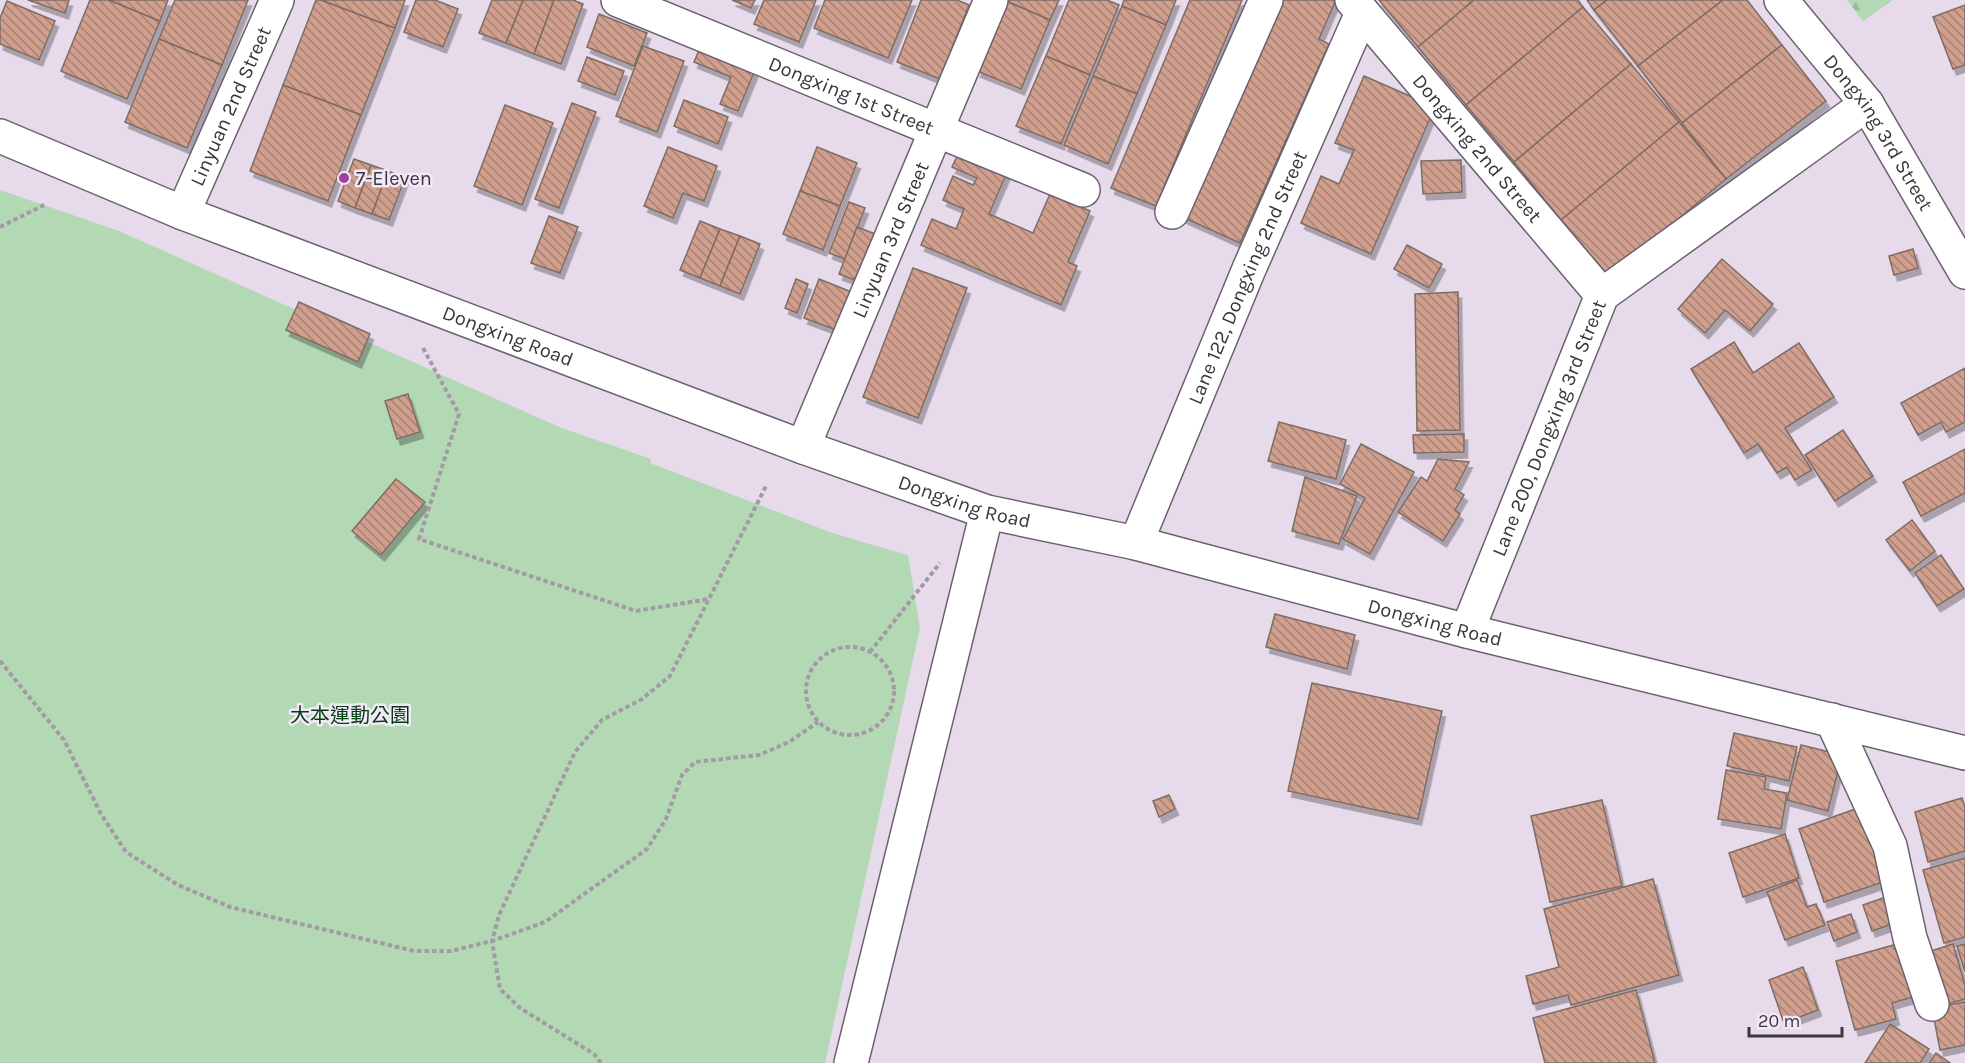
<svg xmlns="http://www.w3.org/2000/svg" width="1965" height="1063" viewBox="0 0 1965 1063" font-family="Karla,'Noto Sans TC',sans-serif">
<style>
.forest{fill:url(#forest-firs)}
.park{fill:#b3d8b4}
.building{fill:url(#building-back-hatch);stroke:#7e6c65;stroke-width:1.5;filter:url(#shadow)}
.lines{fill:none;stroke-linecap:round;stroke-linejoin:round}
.minor-casing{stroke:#6b616f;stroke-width:36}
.path{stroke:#a39aa6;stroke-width:4;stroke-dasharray:4.5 3;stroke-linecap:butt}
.minor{stroke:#fff;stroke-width:33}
.poi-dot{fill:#a13ea5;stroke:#f3e8f8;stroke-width:2}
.labels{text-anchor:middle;stroke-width:5;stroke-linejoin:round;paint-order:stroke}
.street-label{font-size:20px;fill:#3a363c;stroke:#f3e8f8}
.poi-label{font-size:20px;fill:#3a363c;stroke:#f3e8f8;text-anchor:start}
.park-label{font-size:20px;fill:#033e11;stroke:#f3e8f8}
</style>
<defs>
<pattern id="forest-firs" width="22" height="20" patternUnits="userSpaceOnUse" patternTransform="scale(1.5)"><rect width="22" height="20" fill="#b3d8b4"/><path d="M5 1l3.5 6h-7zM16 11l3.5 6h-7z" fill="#9bba9c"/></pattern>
<pattern id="building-back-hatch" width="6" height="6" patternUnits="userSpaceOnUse" patternTransform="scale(1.5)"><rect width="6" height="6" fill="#d09f8d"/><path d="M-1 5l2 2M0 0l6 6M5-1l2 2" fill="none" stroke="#aa8274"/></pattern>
<filter id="shadow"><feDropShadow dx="3.5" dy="6" stdDeviation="0" flood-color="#0004"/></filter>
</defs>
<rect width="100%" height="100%" fill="#e6daeb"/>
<path class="forest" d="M1847,0h46l-30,21z"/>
<path class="park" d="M0,190l119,41 440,196 92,32 -1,4 182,70 76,22 12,73 -95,435h-825z"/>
<g class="building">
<path d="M28,0h41l-4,13z"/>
<path d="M90,0h19l51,21 -33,78 -66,-28z"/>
<path d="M109,0h59l-8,21z"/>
<path d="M175,0h73l-26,65 -63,-26z"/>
<path d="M316,0h5l74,28 -34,87 -78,-30z"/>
<path d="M321,0h84l-10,28z"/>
<path d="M416,0h19l23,9 -15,38 -39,-15z"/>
<path d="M492,0h31l-17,43 -27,-10z"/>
<path d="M523,0h31l-20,54 -28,-11z"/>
<path d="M554,0h19l10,4 -22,60 -27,-10z"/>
<path d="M732,0h23l-4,8z"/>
<path d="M764,0h52l-17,42 -45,-18z"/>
<path d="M825,0h87l-24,58 -74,-30z"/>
<path d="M921,0h36l12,5 -29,74 -43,-17z"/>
<path d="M1007,0h52l-9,20 -44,-19z"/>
<path d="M1069,0h38l12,5 -29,70 -44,-19z"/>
<path d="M1124,0h52l-10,25 -44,-19z"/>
<path d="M1190,0h52l-86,206 -45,-18z"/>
<path d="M1274,0h62l-17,39 10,5 -89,199 -62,-28z"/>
<path d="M1379,0h95l-56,47z"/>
<path d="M1474,0h104l5,7 -117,98 -48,-58z"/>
<path d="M1587,0h20l-13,10z"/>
<path d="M1607,0h116l-85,66 -44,-56z"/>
<path d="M1723,0h24l35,45 -100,78 -44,-57z"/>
<path d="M7,1l48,20 -16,39 -39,-16v-26z"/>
<path d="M1006,1l44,19 -29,69 -44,-18z"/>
<path d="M1965,5v60l-12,4 -20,-52z"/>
<path d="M1122,6l44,19 -29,69 -44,-18z"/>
<path d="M1583,7l48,57 -117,98 -48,-57z"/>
<path d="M599,14l48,19 -13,33 -47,-19z"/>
<path d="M159,39l63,26 -35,83 -62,-26z"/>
<path d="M1782,45l44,56 -100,78 -44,-56z"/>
<path d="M643,46l41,15 -27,71 -41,-16z"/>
<path d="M700,48l55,22 -17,41 -18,-7 11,-27 -37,-15z"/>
<path d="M1046,56l44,19 -29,69 -45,-18z"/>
<path d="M587,57l37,14 -9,24 -37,-14z"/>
<path d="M1631,64l48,58 -118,98 -47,-58z"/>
<path d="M1093,76l44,18 -29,70 -44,-19z"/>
<path d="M1364,76l71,31 -64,147 -70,-31 20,-47 18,8 15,-34 -19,-7z"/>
<path d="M283,85l78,30 -33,86 -78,-30z"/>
<path d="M684,100l44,17 -10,27 -44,-18z"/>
<path d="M572,103l24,9 -37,96 -24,-9z"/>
<path d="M505,105l48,18 -31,82 -48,-19z"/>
<path d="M1679,122l47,57 -117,98 -48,-57z"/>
<path d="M668,147l49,19 -13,35 -21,-8 -10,25 -29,-12z"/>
<path d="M817,147l40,16 -17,43 -40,-15z"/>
<path d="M960,150l48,20 -19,44 44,19 17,-39 40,17 -22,51 9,4 -16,39 -140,-60 11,-26 24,10 8,-20 -21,-9 10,-24 20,9 4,-7 -25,-11z"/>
<path d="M354,159l17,6 -16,43 -17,-7z"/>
<path d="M1461,160l1,32 -39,2 -2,-33z"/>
<path d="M371,165l17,6 -16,43 -17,-6z"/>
<path d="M388,171l17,7 -16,42 -17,-6z"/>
<path d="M800,191l40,15 -17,44 -40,-16z"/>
<path d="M849,202l16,6 -20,51 -16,-6z"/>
<path d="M549,216l29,11 -18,46 -29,-10z"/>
<path d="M700,221l20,8 -20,49 -20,-8z"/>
<path d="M857,227l21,8 -18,47 -21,-8z"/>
<path d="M720,229l20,7 -20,50 -20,-8z"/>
<path d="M740,236l20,8 -20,50 -20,-8z"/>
<path d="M1407,245l35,19 -13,24 -35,-19z"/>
<path d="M1913,249l5,19 -24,7 -5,-19z"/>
<path d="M1722,259l51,45 -23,27 -25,-21 -20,23 -27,-24z"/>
<path d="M913,268l54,20 -49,130 -55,-21z"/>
<path d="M796,279l12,5 -11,29 -12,-5z"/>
<path d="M819,279l35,14 -15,38 -35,-13z"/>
<path d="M1458,292l2,138 -43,1 -2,-137z"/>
<path d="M299,302l71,32 -12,28 -72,-32z"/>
<path d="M1734,342l19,31 46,-30 35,54 -49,31 27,42 -17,10 -8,-13 -10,6 -19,-29 -14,9 -53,-84z"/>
<path d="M1965,368v54l-19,10 -5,-10 -23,13 -17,-32z"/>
<path d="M408,394l12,38 -23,7 -12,-38z"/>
<path d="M1279,422l67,18 -10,39 -68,-18z"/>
<path d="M1843,430l30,46 -38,25 -30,-46z"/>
<path d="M1464,434v18l-50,1 -1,-18z"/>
<path d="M1361,444l53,28 -44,82 -27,-15 22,-41 -25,-14z"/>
<path d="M1965,449v44l-44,23 -18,-34z"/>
<path d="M1438,459l31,3 -14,27 9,6 -9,15 5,4 -17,27 -45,-29 23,-35 6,4z"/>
<path d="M1305,477l52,19 -18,48 -47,-13z"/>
<path d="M396,479l29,23 -44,53 -29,-24z"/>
<path d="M1912,520l23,31 -25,20 -24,-31z"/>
<path d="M1941,555l23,34 -27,17 -22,-33z"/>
<path d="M1275,614l80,21 -8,34 -81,-22z"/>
<path d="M1312,683l130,28 -24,108 -130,-28z"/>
<path d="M1734,733l63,14 -8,34 -62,-15z"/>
<path d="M1801,745l41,10 -14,56 -41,-11z"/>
<path d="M1726,770l40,7 -2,12 23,4 -6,36 -63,-10z"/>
<path d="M1169,795l6,14 -16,8 -6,-16z"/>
<path d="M1962,798l3,9v44l-37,11 -13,-50z"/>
<path d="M1602,800l20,86 -72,16 -19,-86z"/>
<path d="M1861,807l34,71 -71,24 -25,-73z"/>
<path d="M1785,834l14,44 -56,19 -14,-44z"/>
<path d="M1965,858v79l-21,6 -21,-73z"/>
<path d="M1653,879l26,96 -108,30 -3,-10 -35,9 -7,-28 33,-9 -15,-58z"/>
<path d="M1797,880l10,27 9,-3 9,21 -40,15 -18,-48z"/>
<path d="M1889,896l9,26 -26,9 -9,-26z"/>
<path d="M1851,914l6,18 -23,9 -7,-19z"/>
<path d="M1908,941l15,53 -31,9 4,16 -41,11 -19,-69z"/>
<path d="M1953,944l12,41v14l-22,6 -15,-53z"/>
<path d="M1965,944v28l-8,-26z"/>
<path d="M1803,967l15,43 -34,13 -15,-43z"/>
<path d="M1636,990l19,73h-110l-12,-45z"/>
<path d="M1965,1002v43l-25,5 -8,-42z"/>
<path d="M1890,1024l39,25 -9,14h-55z"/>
<path d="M1936,1053l14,10h-21z"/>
</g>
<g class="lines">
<defs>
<g id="minor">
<path id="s1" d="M618,0l465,190"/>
<path id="s2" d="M1352,0l250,295"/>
<path id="s3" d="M1781,0l86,104 98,168"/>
<path id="s4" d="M0,136l183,77 620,234 184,65 149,31 331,88 498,122"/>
<path d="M1172,212l94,-212"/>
<path id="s5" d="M183,213l94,-213"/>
<path id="s6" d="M803,447l188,-447"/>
<path id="s7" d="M1136,543l113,-274 113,-256"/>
<path id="s8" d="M1467,631l135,-336 265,-191"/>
<path d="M1832,720l58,126 20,92 22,66"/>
<path d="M851,1063l136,-551"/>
</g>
</defs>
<use href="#minor" class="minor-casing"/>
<g class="path">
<path d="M0,227l46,-23"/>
<path d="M423,348l36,66 -40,125 217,72 73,-12"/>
<circle cx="850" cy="691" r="44"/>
<path d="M870,652l70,-89"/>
<path d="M0,661l64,79 37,74 25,38 52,33 52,22 184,44h37l41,-10 53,-19 102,-73 19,-30 16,-44 13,-13 64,-7 30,-13 29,-20"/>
<path d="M601,1063l-7,-9 -74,-46 -20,-19 -8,-48 7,-26 76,-163 27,-32 40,-21 28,-23 97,-192"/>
</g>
<use href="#minor" class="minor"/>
</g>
<circle class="poi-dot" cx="344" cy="178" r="6"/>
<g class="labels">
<g class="street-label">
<text dy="7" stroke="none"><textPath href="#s1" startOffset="252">Dongxing 1st Street</textPath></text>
<text dy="7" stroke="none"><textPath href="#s5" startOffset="117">Linyuan 2nd Street</textPath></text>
<text dy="7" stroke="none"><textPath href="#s3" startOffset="165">Dongxing 3rd Street</textPath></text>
<text dy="7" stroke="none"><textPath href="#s2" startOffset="194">Dongxing 2nd Street</textPath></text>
<text dy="7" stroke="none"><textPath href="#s6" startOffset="225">Linyuan 3rd Street</textPath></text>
<text dy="7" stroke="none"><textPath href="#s7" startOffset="288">Lane 122, Dongxing 2nd Street</textPath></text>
<text dy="7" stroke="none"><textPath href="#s4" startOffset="546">Dongxing Road</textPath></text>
<text dy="7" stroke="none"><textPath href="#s8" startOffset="219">Lane 200, Dongxing 3rd Street</textPath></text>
<text dy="7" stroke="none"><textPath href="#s4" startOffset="1032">Dongxing Road</textPath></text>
<text dy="7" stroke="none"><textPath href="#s4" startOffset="1518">Dongxing Road</textPath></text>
</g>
<g class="poi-label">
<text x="356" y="185">7-Eleven</text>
</g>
<g class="park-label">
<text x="350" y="722">大本運動公園</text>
</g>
</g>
<path d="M1749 1027v9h93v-9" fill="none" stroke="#3a363c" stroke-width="3"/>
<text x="1758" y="1027" font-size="18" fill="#3a363c" stroke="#f3e8f8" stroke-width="4.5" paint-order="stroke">20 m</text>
</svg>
